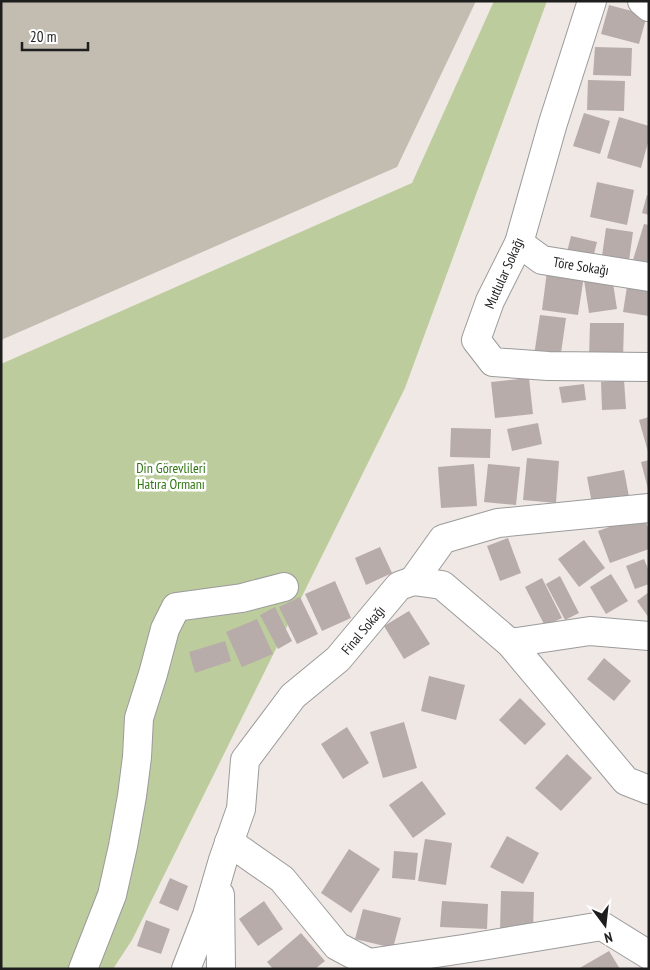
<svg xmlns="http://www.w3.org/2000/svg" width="650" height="970" viewBox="0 0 650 970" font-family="'PT Sans Narrow',sans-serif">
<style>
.construction{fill:#c3bcb1}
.forest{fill:#bccc9c}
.building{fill:#b8acab}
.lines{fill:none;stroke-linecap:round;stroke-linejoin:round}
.minor-casing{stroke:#9b9b9b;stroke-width:30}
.minor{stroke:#fff;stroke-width:28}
.labels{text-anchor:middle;stroke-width:5;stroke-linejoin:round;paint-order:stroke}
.street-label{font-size:14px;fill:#1e1e1e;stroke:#fff}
.park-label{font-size:14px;fill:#2f7712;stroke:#fff}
</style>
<rect width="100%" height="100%" fill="#efe8e5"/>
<path class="construction" d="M1,1h475l-79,166 -396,173z"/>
<path class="forest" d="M494,1h53l-142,387 -273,552 -19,29h-112v-605l411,-181z"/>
<g class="building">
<path d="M609,5l38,10 -8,29 -38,-10z"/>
<path d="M595,47l37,1 -1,28 -38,-1z"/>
<path d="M588,80l37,1 -1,30 -37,-1z"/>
<path d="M584,113l26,8 -10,33 -27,-8z"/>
<path d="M619,117l30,9v13l-8,29 -34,-10z"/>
<path d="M597,182l37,8 -7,35 -37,-8z"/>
<path d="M647,195l2,1v19l-7,-2z"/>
<path d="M644,224l5,1v43l-17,-5z"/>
<path d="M606,228l27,4 -5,36 -27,-5z"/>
<path d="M571,236l26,6 -5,20 -26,-6z"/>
<path d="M547,271l37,5 -6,39 -36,-5z"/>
<path d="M612,277l5,32 -28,4 -5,-33z"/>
<path d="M628,280l21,3v33l-26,-4z"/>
<path d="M540,315l26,3 -6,42 -26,-4z"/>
<path d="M590,323h34l-1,36h-34z"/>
<path d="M529,378l4,36 -38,4 -4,-36z"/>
<path d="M624,380l2,29 -24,1 -1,-28z"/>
<path d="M584,384l2,16 -24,3 -3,-16z"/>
<path d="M649,417v35h-1l-9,-32z"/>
<path d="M538,423l4,21 -30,7 -5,-22z"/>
<path d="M451,428l40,1 -1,29 -40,-1z"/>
<path d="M527,458l32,3 -3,42 -33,-3z"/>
<path d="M649,460v29h-1l-7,-27z"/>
<path d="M474,464l3,42 -36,2 -3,-41z"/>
<path d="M488,464l32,3 -4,38 -32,-3z"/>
<path d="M624,470l6,32 -37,7 -6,-32z"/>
<path d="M643,515l6,15v19l-39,14 -12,-32z"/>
<path d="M508,538l13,35 -21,8 -13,-35z"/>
<path d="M584,540l21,28 -26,19 -21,-28z"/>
<path d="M380,547l12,26 -26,12 -11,-27z"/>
<path d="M644,559l5,12v13l-14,5 -9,-23z"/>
<path d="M611,574l17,27 -22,13 -16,-27z"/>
<path d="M560,576l19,37 -14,7 -19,-36z"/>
<path d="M542,578l20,40 -17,8 -20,-39z"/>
<path d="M335,581l16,37 -29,13 -17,-37z"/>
<path d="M649,592v26l-12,-17z"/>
<path d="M300,597l18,37 -21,10 -18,-37z"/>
<path d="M275,607l17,34 -14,8 -18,-34z"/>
<path d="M409,611l21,33 -26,15 -20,-33z"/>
<path d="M257,619l16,35 -31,13 -16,-35z"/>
<path d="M225,641l6,20 -36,12 -6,-21z"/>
<path d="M604,658l27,23 -17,20 -27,-22z"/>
<path d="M429,676l36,9 -9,35 -35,-9z"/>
<path d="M520,698l26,26 -21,21 -26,-25z"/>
<path d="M404,722l13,46 -34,10 -13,-46z"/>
<path d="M347,727l22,36 -26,16 -22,-35z"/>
<path d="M567,754l25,24 -31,33 -26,-23z"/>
<path d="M422,781l24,33 -33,24 -24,-33z"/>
<path d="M507,836l32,17 -16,31 -33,-17z"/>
<path d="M425,839l27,4 -6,42 -28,-4z"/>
<path d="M349,849l31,20 -29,44 -30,-20z"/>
<path d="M394,851l24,2 -3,27 -23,-2z"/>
<path d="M170,878l18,8 -10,25 -19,-8z"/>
<path d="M501,891l33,1 -1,41 -33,-1z"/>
<path d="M264,901l19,28 -25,17 -19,-27z"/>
<path d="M442,901l46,3 -1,25 -47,-2z"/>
<path d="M363,909l38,9 -8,30 -38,-9z"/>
<path d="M146,920l24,9 -9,25 -24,-8z"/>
<path d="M301,933l24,28 -10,8h-42l-6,-7z"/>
<path d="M609,951l11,18h-42z"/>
</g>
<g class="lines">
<defs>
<g id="minor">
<path d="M592,1l-39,122 -34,120 -29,58 -14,39 17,22 55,4 101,1"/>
<path d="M642,1l7,6"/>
<path d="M519,243l23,17 107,17"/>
<path d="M413,581l30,-42 55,-16 151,-15"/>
<path d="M510,643l80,-12 59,5"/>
<path d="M229,842l53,37 55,67 32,17 94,-14 139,-23 47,29"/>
<path d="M220,895l1,74"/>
<path d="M83,969l29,-74 11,-49 9,-50 5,-39 2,-39 14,-44 12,-45 11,-22 66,-9 42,-11"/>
<path d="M186,969l21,-54 16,-55 18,-51 4,-49 48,-64 45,-37 61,-73 14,-5 29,4 68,58 116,138 23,9"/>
</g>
</defs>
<use href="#minor" class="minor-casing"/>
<use href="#minor" class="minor"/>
</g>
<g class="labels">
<g class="street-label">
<text transform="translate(581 266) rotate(9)" y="5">Töre Sokağı</text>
<text transform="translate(504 273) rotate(-66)" y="5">Mutlular Sokağı</text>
<text transform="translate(363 630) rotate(-50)" y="5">Final Sokağı</text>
</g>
<g class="park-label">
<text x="171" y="473">Din Görevlileri<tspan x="171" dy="16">Hatıra Ormanı</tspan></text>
</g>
</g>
<rect width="650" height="970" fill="none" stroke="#1e1e1e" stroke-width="5"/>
<g transform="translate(605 925) rotate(165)" stroke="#ffffff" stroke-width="4" paint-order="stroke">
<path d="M0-4L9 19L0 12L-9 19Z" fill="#1e1e1e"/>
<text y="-8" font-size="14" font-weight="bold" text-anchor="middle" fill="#1e1e1e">N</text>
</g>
<path d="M22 42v8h66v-8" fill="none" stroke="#1e1e1e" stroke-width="2.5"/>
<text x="30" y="42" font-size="15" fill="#1e1e1e" stroke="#ffffff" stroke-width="4" paint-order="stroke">20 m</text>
</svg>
